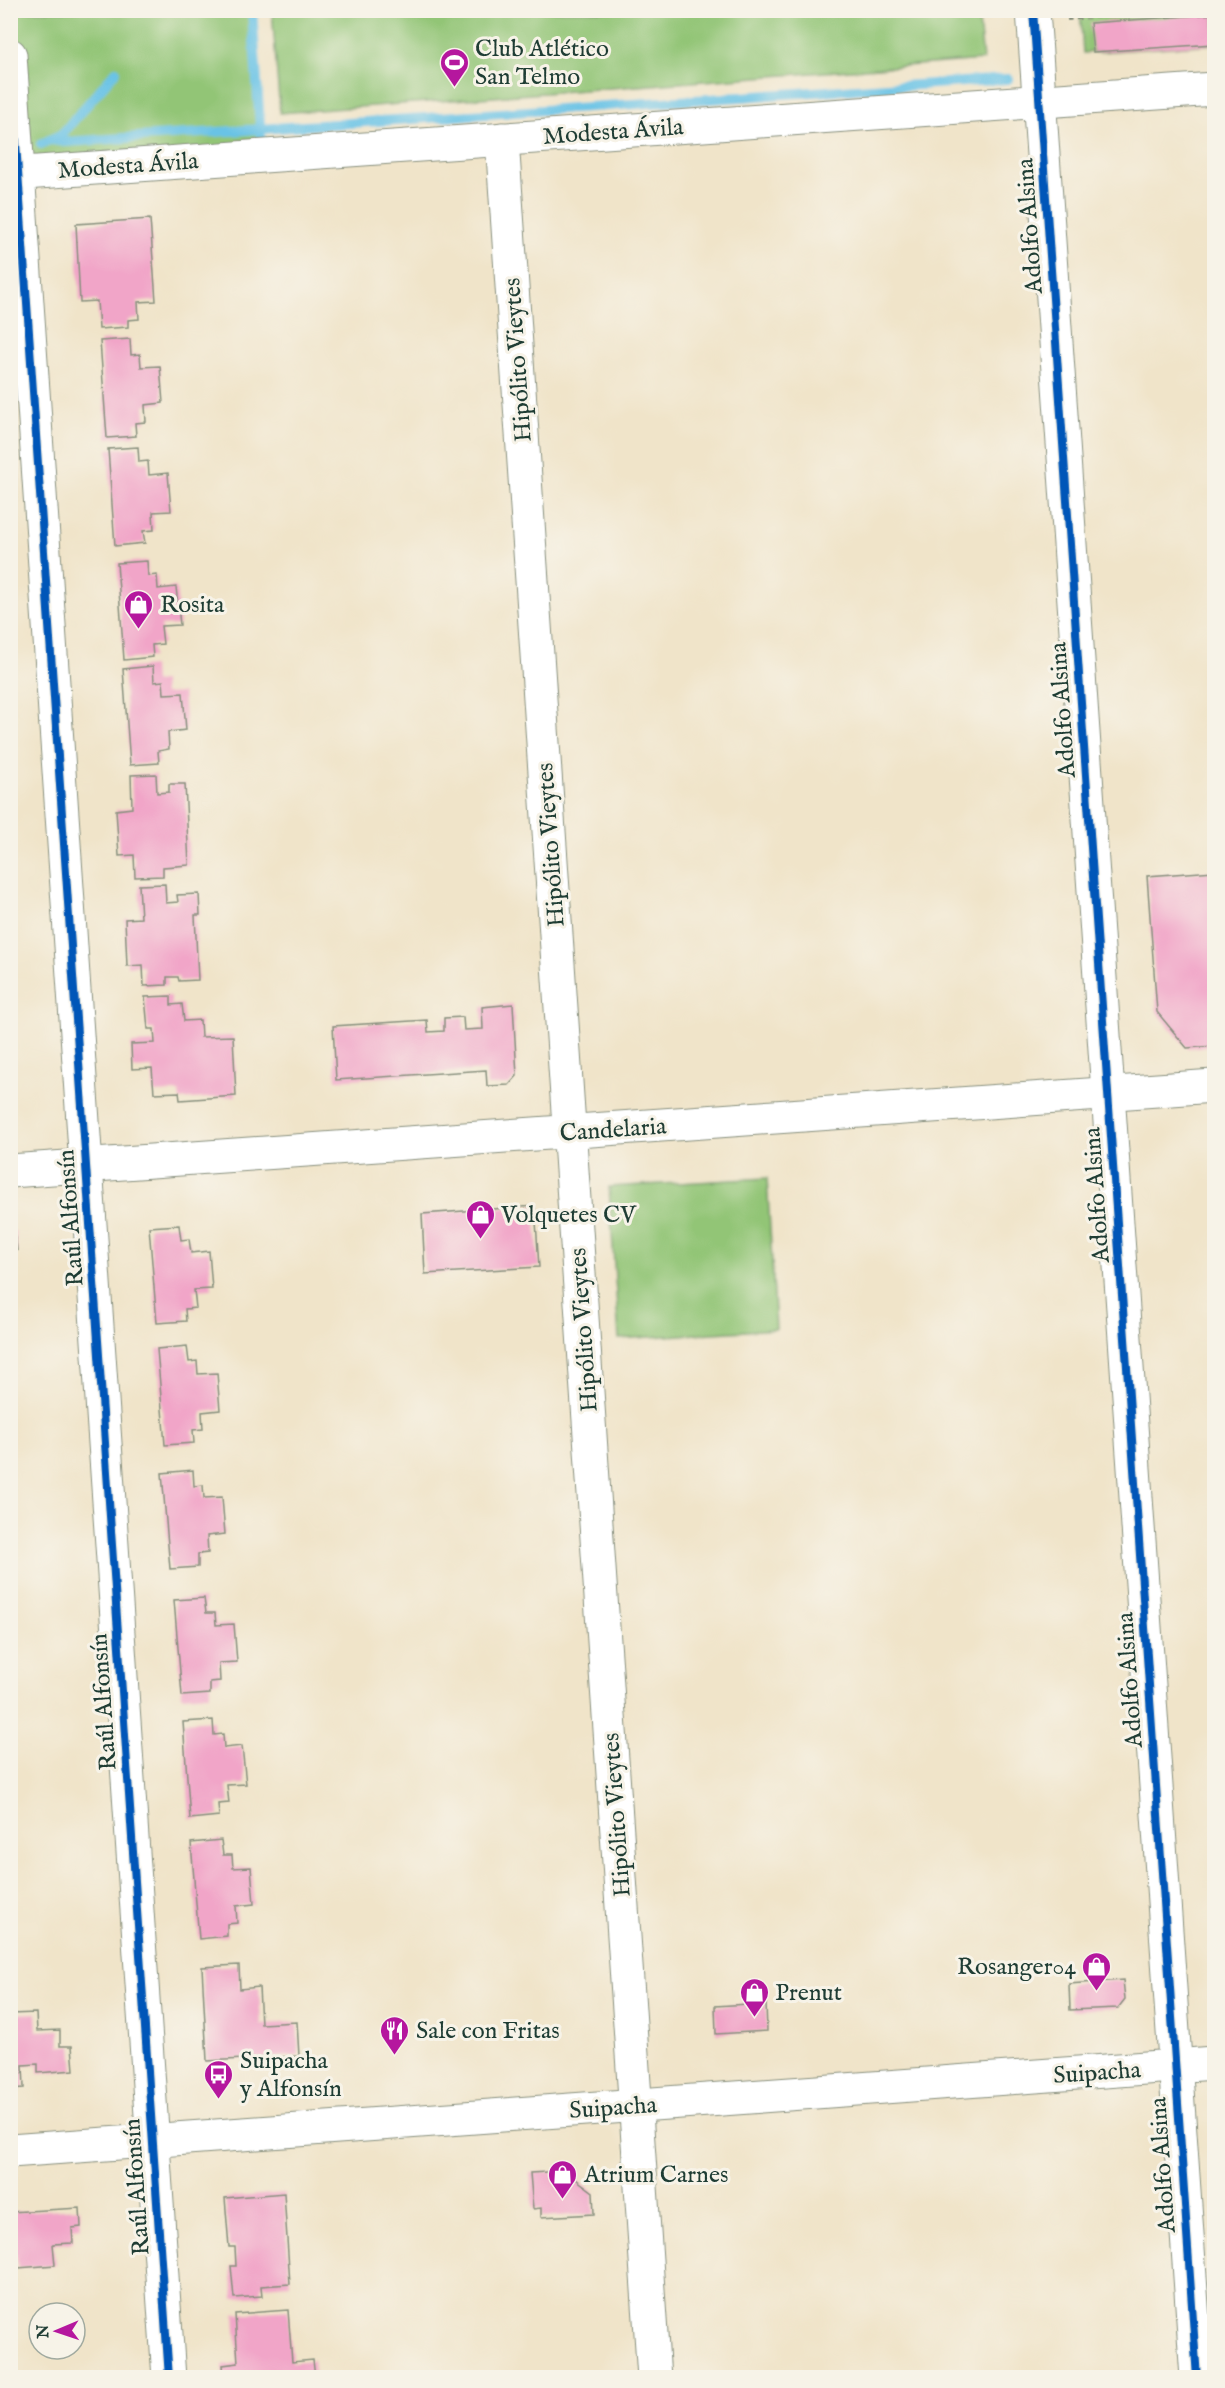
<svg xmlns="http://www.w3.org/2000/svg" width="1225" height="2388" viewBox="0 0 1225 2388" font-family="'IM FELL English',serif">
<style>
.green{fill:#92c576;stroke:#588155;stroke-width:1.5}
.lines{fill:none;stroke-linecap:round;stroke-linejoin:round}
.stream{stroke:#69c3e6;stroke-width:10}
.building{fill:#f1a5c8}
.minor-casing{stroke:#88907e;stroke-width:35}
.tertiary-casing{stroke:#88907e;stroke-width:35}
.secondary-casing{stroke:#88907e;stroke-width:35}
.path{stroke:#88907e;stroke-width:4;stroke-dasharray:4.5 4.5;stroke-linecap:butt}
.minor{stroke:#fff;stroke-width:33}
.tertiary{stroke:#fff;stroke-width:33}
.secondary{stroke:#fff;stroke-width:33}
.cycleway-casing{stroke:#f7f3e8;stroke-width:11}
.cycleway{stroke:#0057b8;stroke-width:8}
.labels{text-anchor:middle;stroke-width:6;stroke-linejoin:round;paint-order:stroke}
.poi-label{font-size:24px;fill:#1f3d34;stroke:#f7f3e8;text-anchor:start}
.street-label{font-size:24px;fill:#1f3d34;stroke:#f7f3e8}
</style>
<rect width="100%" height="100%" fill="#f7f3e8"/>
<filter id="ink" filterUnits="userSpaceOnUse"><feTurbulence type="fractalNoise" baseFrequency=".0167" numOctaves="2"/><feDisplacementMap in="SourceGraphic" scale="12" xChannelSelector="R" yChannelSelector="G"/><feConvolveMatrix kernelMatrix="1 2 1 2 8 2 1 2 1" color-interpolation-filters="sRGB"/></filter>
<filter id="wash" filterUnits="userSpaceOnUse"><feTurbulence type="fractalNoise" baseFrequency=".008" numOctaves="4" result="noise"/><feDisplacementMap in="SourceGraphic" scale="24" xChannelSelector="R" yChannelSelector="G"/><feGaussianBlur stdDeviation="1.35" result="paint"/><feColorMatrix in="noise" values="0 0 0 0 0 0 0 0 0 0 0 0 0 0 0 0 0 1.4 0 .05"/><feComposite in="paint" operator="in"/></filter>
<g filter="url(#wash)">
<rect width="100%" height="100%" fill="#f0e4c9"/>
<g class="green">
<path d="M11,11h241l10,145 -251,18z"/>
<path d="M272,11h706l5,49 -703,53z"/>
<path d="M1080,11h134v33l-131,9z"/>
<path d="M767,1178l9,151 -157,10 -10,-152z"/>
</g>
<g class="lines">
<g class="stream">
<path d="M252,10l10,144"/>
<path d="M51,140l15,2 942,-63"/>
<path d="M41,144l21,-10 54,-63"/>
</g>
</g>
<g id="blocks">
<g class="building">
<path d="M1214,14v30l-121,8 -3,-29z"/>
<path d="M150,219l6,82 -18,1 1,17 -11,1v7l-29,2 -2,-28 -17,1 -4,-78z"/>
<path d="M130,339l1,16 9,-1 1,13 19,-1 3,37 -18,2 1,17 -11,1 1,13 -29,2 -7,-97z"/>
<path d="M138,447l1,15 9,-1 1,14 19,-2 3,38 -18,1 1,18 -11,1 2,12 -30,3 -7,-97z"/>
<path d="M147,561l1,15 9,-1 1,14 18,-2 4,38 -19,1 2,18 -11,1 1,12 -29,3 -7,-97z"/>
<path d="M153,666l1,16 9,-1 1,13 19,-1 3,37 -18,2 1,17 -11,2 1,12 -29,2 -7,-96z"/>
<path d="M156,774l1,19 12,-1v-8h16l4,81 -26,2v9l-28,1 -1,-22 -15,1 -3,-46 16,-2 -1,-33z"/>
<path d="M1214,871v175l-27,2 -30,-36 -10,-136z"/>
<path d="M165,884l1,19 12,-1 -1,-7 22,-1 1,21h-5l3,65 -19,1 -1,-4h-11v8l-23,1 -1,-21 -16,1 -2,-47 16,-1 -2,-33z"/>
<path d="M171,996v9l11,-1 2,17 16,-1 1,17 32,-1 3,60 -56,4 -1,-8 -25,1 -2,-25 -20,1 -1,-25 24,-1 -1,-14h-6l-3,-32z"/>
<path d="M513,1004l4,72 -8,9 -22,1 -1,-16 -150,10 -3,-54 94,-6 1,12 16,-1v-13l19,-1 1,13 19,-1 -1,-22z"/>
<path d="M535,1206l4,61 -114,7 -3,-60z"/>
<path d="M179,1225l2,15 8,-1 2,14 18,-2 3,38 -18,1 2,18 -11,1 1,12 -29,2 -8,-96z"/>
<path d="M10,1231h5l2,20h-7z"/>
<path d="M187,1346l2,16 8,-1 1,13 19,-1 3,37 -18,2 1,17 -10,1 1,13 -29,2 -8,-96z"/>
<path d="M193,1470l1,16 9,-1 1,13 18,-1 3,37 -18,2 1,17 -10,1v13l-28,2 -8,-96z"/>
<path d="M204,1598l2,15h9l1,12 18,-1 3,38 -18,1 1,18 -10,1v12l-28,2 -8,-96z"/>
<path d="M213,1720l1,15 9,-1 1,14 18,-2 4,38 -19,1 2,18 -11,1 1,12 -29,3 -7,-97z"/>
<path d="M221,1840l2,15h9l1,13 18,-1 3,37 -18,2 1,17 -10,1v12l-28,3 -8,-96z"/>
<path d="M239,1965l1,24 19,-2 2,37 36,-2 2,34 -92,5 -5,-94z"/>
<path d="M1123,1980l2,19 -7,9 -48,2 -1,-26z"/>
<path d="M766,2003l1,28 -51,3 -1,-28z"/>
<path d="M36,2013l1,18 23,-1v16h12l2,24 -36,3v-9l-15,1 1,23 -14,1v-75z"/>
<path d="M565,2171l28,21 1,22 -53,3v-9l-8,1 -3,-36z"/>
<path d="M284,2193l6,91 -29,2 1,10 -28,2 -3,-32h5l-1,-19h-6l-4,-49z"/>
<path d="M80,2208l1,19 -9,1 1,15 -20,1 2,21 -37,3 -3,-24h-5v-32z"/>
<path d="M288,2310l4,52 21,-2 2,18h-91l-1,-13 15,-2 -3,-49z"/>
</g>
</g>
</g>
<g filter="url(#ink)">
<use href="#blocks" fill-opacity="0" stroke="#88907e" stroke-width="1.5"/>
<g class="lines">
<defs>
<g id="minor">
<path d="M1033,10l164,2368"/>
<path d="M10,55l159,2323"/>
<path d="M502,139l152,2239"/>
<path d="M10,1171l1204,-85"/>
</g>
<path id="tertiary" d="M10,174l1204,-85"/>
<path id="secondary" d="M10,2151l1204,-88"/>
</defs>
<use href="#minor" class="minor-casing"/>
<use href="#tertiary" class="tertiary-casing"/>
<use href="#secondary" class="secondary-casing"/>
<path class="path" d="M1067,19l112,-9"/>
<use href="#minor" class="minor"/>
<use href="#tertiary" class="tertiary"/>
<use href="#secondary" class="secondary"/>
<defs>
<g id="cycleway">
<path d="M1033,10l164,2368"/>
<path d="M10,55l159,2323"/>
</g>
</defs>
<use href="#cycleway" class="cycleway-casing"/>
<use href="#cycleway" class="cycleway"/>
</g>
</g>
<defs>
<symbol id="stadium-pin" viewBox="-11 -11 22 30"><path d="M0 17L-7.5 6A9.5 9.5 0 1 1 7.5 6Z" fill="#b5179e" stroke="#f7f3e8"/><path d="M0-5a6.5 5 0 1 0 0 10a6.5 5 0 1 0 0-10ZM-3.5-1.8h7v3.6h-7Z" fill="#fff"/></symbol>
<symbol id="shop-pin" viewBox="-11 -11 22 30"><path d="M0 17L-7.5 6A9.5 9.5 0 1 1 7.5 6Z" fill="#b5179e" stroke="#f7f3e8"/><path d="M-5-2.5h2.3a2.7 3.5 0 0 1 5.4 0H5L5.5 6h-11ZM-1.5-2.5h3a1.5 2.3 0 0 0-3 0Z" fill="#fff"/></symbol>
<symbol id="restaurant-pin" viewBox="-11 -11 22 30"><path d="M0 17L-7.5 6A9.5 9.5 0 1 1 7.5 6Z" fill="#b5179e" stroke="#f7f3e8"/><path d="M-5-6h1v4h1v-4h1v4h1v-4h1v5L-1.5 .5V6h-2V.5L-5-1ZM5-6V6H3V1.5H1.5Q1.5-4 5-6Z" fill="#fff"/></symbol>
<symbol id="bus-pin" viewBox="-11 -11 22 30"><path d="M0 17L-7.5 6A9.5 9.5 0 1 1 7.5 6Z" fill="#b5179e" stroke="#f7f3e8"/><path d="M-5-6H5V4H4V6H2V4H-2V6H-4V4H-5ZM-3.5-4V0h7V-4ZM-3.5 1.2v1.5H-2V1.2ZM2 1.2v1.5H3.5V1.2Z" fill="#fff"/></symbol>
</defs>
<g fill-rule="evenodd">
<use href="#stadium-pin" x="438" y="46" width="33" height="45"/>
<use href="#shop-pin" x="122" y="588" width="33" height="45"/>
<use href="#shop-pin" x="464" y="1198" width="33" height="45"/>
<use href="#shop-pin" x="1080" y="1950" width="33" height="45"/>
<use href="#shop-pin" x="738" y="1976" width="33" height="45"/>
<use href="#restaurant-pin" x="378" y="2014" width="33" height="45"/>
<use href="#bus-pin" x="202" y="2058" width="33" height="45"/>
<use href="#shop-pin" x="546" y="2158" width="33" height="45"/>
</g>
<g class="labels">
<g class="poi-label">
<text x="475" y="56">Club Atlético<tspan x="475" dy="28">San Telmo</tspan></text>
<text x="160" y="612">Rosita</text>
<text x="501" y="1222">Volquetes CV</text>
<text x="1076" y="1974" text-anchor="end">Rosanger04</text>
<text x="775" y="2000">Prenut</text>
<text x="416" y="2038">Sale con Fritas</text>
<text x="240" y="2068">Suipacha<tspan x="240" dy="28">y Alfonsín</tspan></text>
<text x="584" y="2182">Atrium Carnes</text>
</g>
<g class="street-label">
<text transform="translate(613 131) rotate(-4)" y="8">Modesta Ávila</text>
<text transform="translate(128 165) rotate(-4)" y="8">Modesta Ávila</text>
<text transform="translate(1029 226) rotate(-94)" y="8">Adolfo Alsina</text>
<text transform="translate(517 360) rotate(-94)" y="8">Hipólito Vieytes</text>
<text transform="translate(1062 710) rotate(-94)" y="8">Adolfo Alsina</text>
<text transform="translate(550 845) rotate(-94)" y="8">Hipólito Vieytes</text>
<text transform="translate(613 1129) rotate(-4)" y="8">Candelaria</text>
<text transform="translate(1096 1195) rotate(-94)" y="8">Adolfo Alsina</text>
<text transform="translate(70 1218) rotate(-94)" y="8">Raúl Alfonsín</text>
<text transform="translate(583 1330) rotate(-94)" y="8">Hipólito Vieytes</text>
<text transform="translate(1129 1680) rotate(-94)" y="8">Adolfo Alsina</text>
<text transform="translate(103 1702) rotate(-94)" y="8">Raúl Alfonsín</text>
<text transform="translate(616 1815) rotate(-94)" y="8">Hipólito Vieytes</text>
<text transform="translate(1097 2072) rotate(-4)" y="8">Suipacha</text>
<text transform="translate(613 2107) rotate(-4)" y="8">Suipacha</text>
<text transform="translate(1162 2165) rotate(-94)" y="8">Adolfo Alsina</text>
<text transform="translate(136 2187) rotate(-94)" y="8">Raúl Alfonsín</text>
</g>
</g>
<rect width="1225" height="2388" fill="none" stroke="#f7f3e8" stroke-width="36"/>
<g transform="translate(57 2331) rotate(268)"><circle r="28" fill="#f7f3e8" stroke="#a1aaa0" stroke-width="1.5"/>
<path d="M0-4.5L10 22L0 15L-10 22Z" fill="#b5179e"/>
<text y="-9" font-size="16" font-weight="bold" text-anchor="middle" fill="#1f3d34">N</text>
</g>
</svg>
